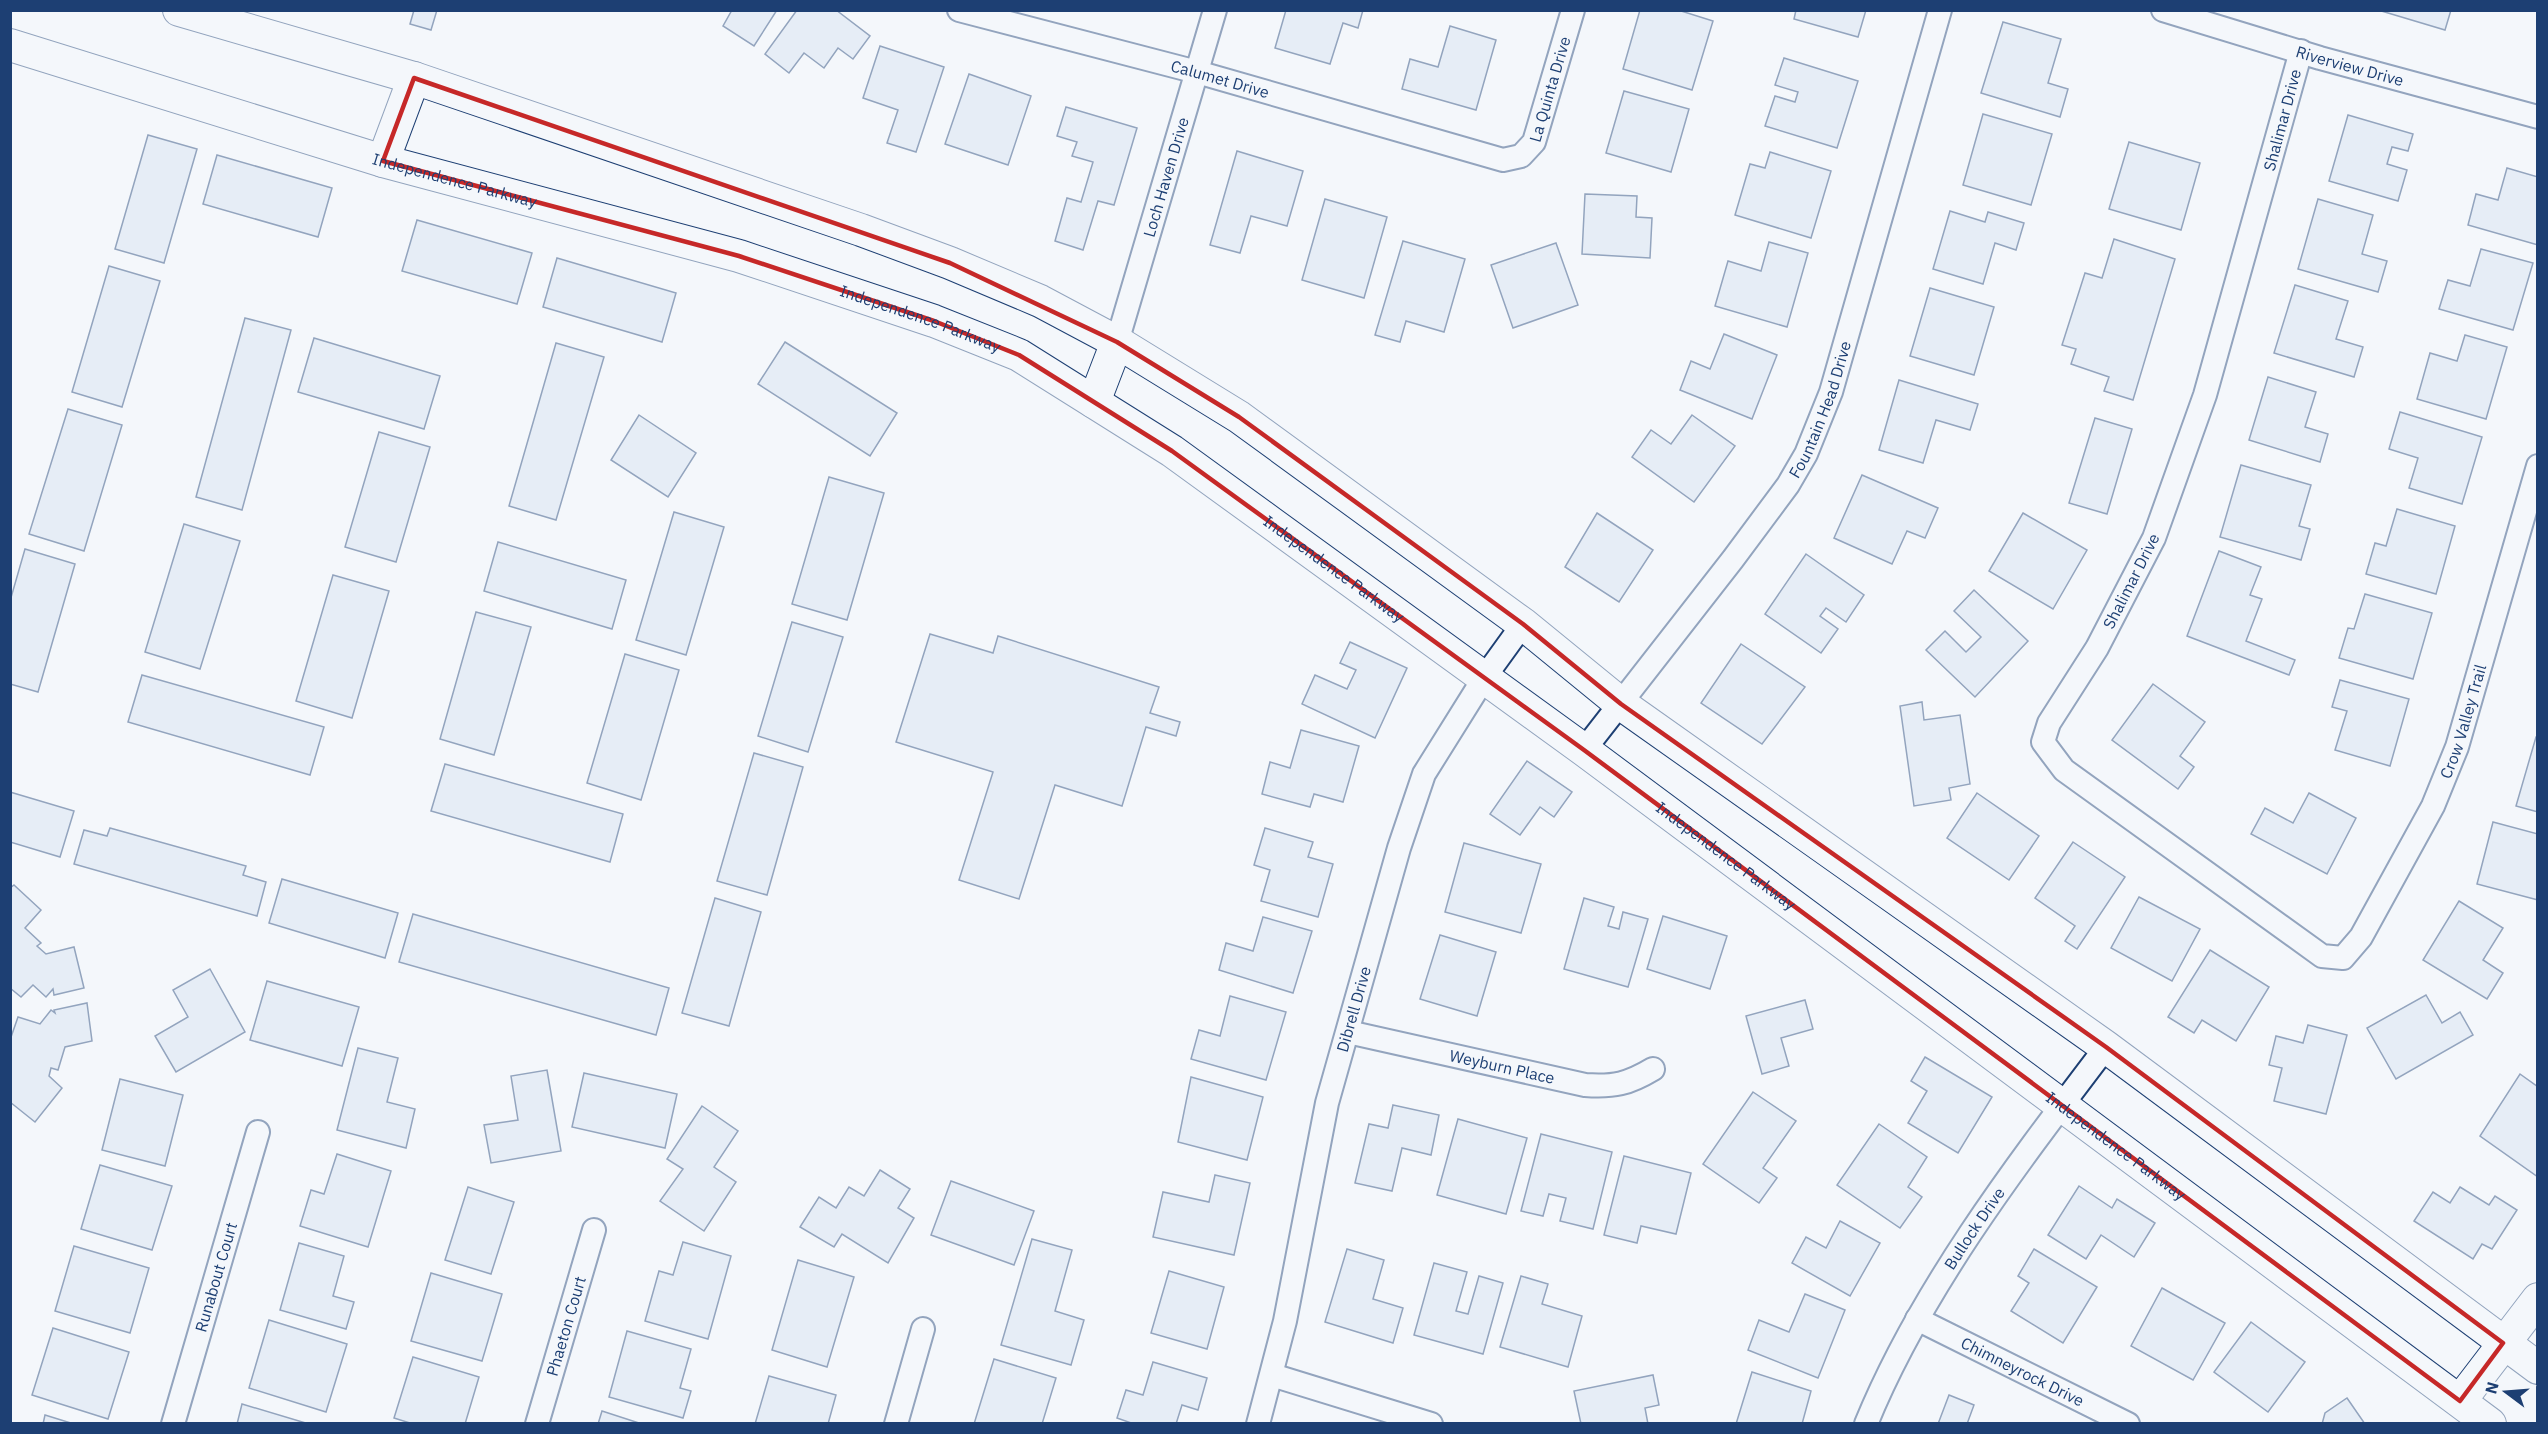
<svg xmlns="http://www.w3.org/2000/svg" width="2548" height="1434" viewBox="0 0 2548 1434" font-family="'IBM Plex Sans',sans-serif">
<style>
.building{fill:#d5e0f0;stroke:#1d3f73;stroke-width:1.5}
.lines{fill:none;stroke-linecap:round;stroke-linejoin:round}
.street-casing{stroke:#1d3f73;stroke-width:26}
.secondary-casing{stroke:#1d3f73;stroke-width:34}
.street{stroke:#f4f7fb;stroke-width:22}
.secondary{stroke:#f4f7fb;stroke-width:32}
.marked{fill:none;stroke:#c62828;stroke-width:4.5;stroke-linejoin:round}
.labels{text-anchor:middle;stroke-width:4.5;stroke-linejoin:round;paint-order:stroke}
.street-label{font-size:16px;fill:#1d3f73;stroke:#f4f7fb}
</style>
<rect width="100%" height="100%" fill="#f4f7fb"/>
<g class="building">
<path d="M414,10h23l-6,20 -21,-6z"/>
<path d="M732,10h45l-23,36 -31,-20z"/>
<path d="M797,10h39l34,26 -17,23 -15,-11 -14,20 -20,-15 -15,20 -24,-19z"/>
<path d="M1286,10h77l-5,18 -15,-5 -13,41 -55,-16z"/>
<path d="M1640,10h38l35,11 -21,69 -69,-21z"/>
<path d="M1796,10h70l-8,27 -64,-18z"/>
<path d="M2378,10h73l-6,20z"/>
<path d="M2003,22l58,17 -13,44 20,6 -8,28 -79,-24z"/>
<path d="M1450,26l46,14 -20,70 -74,-21 8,-30 28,8z"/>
<path d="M880,46l64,21 -28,85 -29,-9 11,-33 -35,-12z"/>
<path d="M1784,58l74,23 -21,67 -72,-22 10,-30 20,6 3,-10 -23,-7z"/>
<path d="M969,74l62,22 -23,69 -63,-21z"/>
<path d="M1624,91l65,18 -18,63 -65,-19z"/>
<path d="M1066,107l71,21 -23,77 -16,-4 -15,49 -28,-9 12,-43 14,4 12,-40 -21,-6 5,-14 -20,-6z"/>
<path d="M1983,114l69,20 -21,71 -68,-20z"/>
<path d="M2348,115l65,19 -5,17 -16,-4 -5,17 20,6 -9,31 -69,-20z"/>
<path d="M148,135l49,14 -33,114 -49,-14z"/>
<path d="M2129,142l71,21 -19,67 -72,-21z"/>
<path d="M1237,151l66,20 -16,55 -36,-10 -11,37 -30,-8z"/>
<path d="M1770,152l61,19 -20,67 -76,-23 15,-51 15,4z"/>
<path d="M217,155l115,33 -14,49 -115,-33z"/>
<path d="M2507,168l31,9v68l-70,-20 8,-31 22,6z"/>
<path d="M1585,194l52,2 -1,21 16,1 -2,40 -68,-4z"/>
<path d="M1325,199l62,18 -23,81 -62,-18z"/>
<path d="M2318,199l55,16 -11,39 25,7 -9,31 -80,-23z"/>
<path d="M1950,211l35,11 3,-10 36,11 -8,27 -21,-7 -12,41 -50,-15z"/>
<path d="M417,220l115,33 -15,51 -115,-33z"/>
<path d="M2114,239l61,20 -42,141 -29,-9 5,-14 -38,-13 5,-15 -14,-4 23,-72 17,5z"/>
<path d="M1403,241l62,18 -21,73 -38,-11 -6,21 -25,-7z"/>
<path d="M1769,242l39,11 -21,74 -72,-21 13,-45 33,10z"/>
<path d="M1556,243l22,62 -65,23 -22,-63z"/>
<path d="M2481,249l52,14 -20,67 -74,-21 9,-29 22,6z"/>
<path d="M557,258l119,35 -14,49 -119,-35z"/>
<path d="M109,266l51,15 -38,126 -50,-15z"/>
<path d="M2295,285l53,16 -12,38 27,8 -9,30 -80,-24z"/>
<path d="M1930,288l64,19 -20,68 -64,-19z"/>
<path d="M245,318l46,12 -49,180 -46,-13z"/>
<path d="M1724,334l53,21 -25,64 -72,-29 11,-29 19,8z"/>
<path d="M2465,335l42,12 -21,72 -69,-20 13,-46 27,8z"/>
<path d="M314,338l126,38 -16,53 -126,-37z"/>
<path d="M785,342l112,71 -27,43 -112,-72z"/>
<path d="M556,343l48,14 -48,163 -47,-14z"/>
<path d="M2268,377l48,15 -11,35 23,7 -8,28 -71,-22z"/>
<path d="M1899,380l79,24 -8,26 -34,-10 -13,43 -44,-13z"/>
<path d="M68,409l54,16 -38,126 -55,-17z"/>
<path d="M2400,412l82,25 -20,67 -53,-16 9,-30 -29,-9z"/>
<path d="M639,415l57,38 -28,44 -57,-37z"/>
<path d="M1692,415l43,31 -41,56 -62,-45 19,-27 20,14z"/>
<path d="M2095,418l37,11 -25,85 -38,-11z"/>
<path d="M379,432l51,15 -34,115 -51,-15z"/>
<path d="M2241,465l70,20 -12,41 11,3 -9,31 -81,-23z"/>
<path d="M1862,475l76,33 -13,30 -18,-7 -15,33 -58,-26z"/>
<path d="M829,477l55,16 -37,127 -55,-16z"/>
<path d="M2397,509l58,17 -19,68 -70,-20 9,-31 11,3z"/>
<path d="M674,512l50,15 -38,128 -50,-15z"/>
<path d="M1597,513l56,37 -34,52 -54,-35z"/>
<path d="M2023,513l64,37 -34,59 -64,-38z"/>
<path d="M184,524l56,17 -40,128 -55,-17z"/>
<path d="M498,542l128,38 -14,49 -128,-38z"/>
<path d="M25,549l50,15 -37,128 -28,-8v-83z"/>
<path d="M2219,551l42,16 -11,28 12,4 -16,42 49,19 -6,15 -102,-39z"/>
<path d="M1806,554l58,41 -18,27 -20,-14 -6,8 18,13 -17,24 -56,-39z"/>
<path d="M333,575l56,16 -37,127 -56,-17z"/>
<path d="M1974,590l54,51 -53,56 -49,-47 19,-19 21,21 15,-15 -27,-26z"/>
<path d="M2365,594l67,19 -19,66 -74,-21 9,-30 6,1z"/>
<path d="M476,612l55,15 -37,128 -54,-16z"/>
<path d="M792,622l51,15 -35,115 -50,-16z"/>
<path d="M930,634l63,19 5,-17 161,51 -9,26 30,9 -4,14 -30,-9 -24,79 -67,-21 -36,114 -60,-19 34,-108 -97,-30z"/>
<path d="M1350,642l57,26 -32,70 -73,-34 13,-29 32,14 9,-19 -16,-7z"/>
<path d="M1741,644l64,43 -43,57 -61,-41z"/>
<path d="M625,654l54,16 -38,130 -54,-17z"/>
<path d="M142,675l182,52 -14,48 -182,-53z"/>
<path d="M2340,680l69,19 -19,67 -55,-16 12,-39 -15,-4z"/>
<path d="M2153,684l52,38 -25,34 14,11 -16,22 -66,-49z"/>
<path d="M1922,702l2,18 36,-5 10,69 -21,4 2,12 -37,6 -14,-100z"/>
<path d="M1301,730l58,16 -16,56 -29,-8 -4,13 -48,-13 8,-32 20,6z"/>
<path d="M2536,737h2v75l-22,-6z"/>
<path d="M754,753l49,14 -36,128 -50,-14z"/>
<path d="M1527,761l45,31 -18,25 -14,-10 -20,28 -30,-21z"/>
<path d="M445,764l178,50 -13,48 -179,-51z"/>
<path d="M10,792l64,19 -14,46 -50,-15z"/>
<path d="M1977,793l62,43 -30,44 -62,-42z"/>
<path d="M2309,793l47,25 -29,56 -76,-40 14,-26 28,15z"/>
<path d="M2493,822l45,12v66l-61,-16z"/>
<path d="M110,828l136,38 -3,9 23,7 -9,34 -183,-52 10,-34 23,6z"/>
<path d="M1265,828l48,14 -5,15 25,7 -15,53 -57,-16 9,-31 -16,-5z"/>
<path d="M2073,842l52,35 -48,72 -12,-8 10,-15 -40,-28z"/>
<path d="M1464,843l77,21 -20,69 -76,-21z"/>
<path d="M282,879l116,34 -13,45 -116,-35z"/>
<path d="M14,885l27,25 -16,18 16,15 -4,3 9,8 28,-7 10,41 -30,7 -1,-6 -7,8 -13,-12 -12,12 -11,-9v-100z"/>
<path d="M2139,897l61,32 -28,52 -61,-33z"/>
<path d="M715,898l46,14 -32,114 -47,-13z"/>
<path d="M1584,898l30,9 -6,19 11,3 4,-17 25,7 -20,68 -64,-18z"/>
<path d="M2459,901l44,27 -20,32 20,13 -16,26 -64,-39z"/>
<path d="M413,914l256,74 -13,47 -257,-73z"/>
<path d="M1663,916l64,20 -17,53 -63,-20z"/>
<path d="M1263,917l49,14 -19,62 -74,-23 7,-27 27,8z"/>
<path d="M1440,935l56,17 -19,64 -57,-17z"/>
<path d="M2210,950l59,37 -33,54 -34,-21 -8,13 -26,-16z"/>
<path d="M210,969l35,63 -69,40 -21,-36 33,-19 -15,-27z"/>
<path d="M267,981l92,26 -17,59 -92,-26z"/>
<path d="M2426,995l16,28 18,-11 13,23 -77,44 -29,-51z"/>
<path d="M1230,996l56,16 -20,68 -75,-21 8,-29 21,6z"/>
<path d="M1805,1000l8,29 -32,9 8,28 -27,8 -16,-58z"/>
<path d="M87,1003l5,38 -27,6 -7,23 -7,-2 -2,8 13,12 -27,34 -25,-20v-62l8,-23 22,7 11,-14 4,3 -1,-3z"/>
<path d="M2308,1025l39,10 -21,79 -52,-13 8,-33 -13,-3 7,-29 27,7z"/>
<path d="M358,1048l40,10 -11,44 28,7 -9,39 -69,-18z"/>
<path d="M1925,1057l67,40 -34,56 -50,-30 19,-32 -16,-10z"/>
<path d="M547,1070l14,81 -70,12 -7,-38 34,-5 -7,-44z"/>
<path d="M584,1073l93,21 -12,54 -93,-21z"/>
<path d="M2520,1074l18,13v90l-58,-41z"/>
<path d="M1191,1077l72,20 -16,63 -69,-18z"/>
<path d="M120,1079l63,16 -18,71 -63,-16z"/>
<path d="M1753,1092l43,29 -33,47 14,10 -18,25 -56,-39z"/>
<path d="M1393,1105l46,10 -8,40 -29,-7 -10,43 -37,-8 14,-59 19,4z"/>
<path d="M702,1106l36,25 -24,36 22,15 -32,49 -44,-30 23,-32 -16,-10z"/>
<path d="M1458,1119l69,19 -21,76 -69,-19z"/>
<path d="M1879,1124l48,33 -19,30 14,10 -22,31 -63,-43z"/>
<path d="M1541,1134l71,18 -19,77 -33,-8 6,-23 -17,-4 -6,22 -22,-5z"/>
<path d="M337,1154l54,17 -23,76 -68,-21 11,-36 13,4z"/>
<path d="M1624,1156l67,17 -15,61 -35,-8 -4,17 -33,-8z"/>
<path d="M100,1165l72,21 -20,64 -71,-21z"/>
<path d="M880,1170l30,19 -12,19 16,10 -26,45 -46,-29 -8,13 -34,-20 19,-30 17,11 13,-21 15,9z"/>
<path d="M1215,1175l35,8 -16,72 -81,-18 10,-45 46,10z"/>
<path d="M951,1181l83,30 -20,54 -83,-30z"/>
<path d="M2079,1186l33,22 5,-9 38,24 -21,34 -33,-22 -15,24 -38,-24z"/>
<path d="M468,1187l46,15 -23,72 -46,-14z"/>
<path d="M2460,1187l29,18 6,-9 22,14 -25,39 -10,-5 -9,15 -59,-38 19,-29 17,11z"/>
<path d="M1840,1221l40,22 -30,53 -58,-33 14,-26 20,11z"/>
<path d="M1032,1239l40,11 -17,61 29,9 -13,45 -70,-20z"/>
<path d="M683,1242l48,14 -23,83 -63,-18 14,-50 14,4z"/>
<path d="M299,1243l45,13 -11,40 21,6 -8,27 -66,-19z"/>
<path d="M74,1246l75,22 -19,65 -75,-22z"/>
<path d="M1347,1249l37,11 -11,39 30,9 -10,35 -68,-21z"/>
<path d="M2034,1249l63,38 -34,56 -52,-32 18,-28 -11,-7z"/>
<path d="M798,1260l56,17 -27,90 -55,-17z"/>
<path d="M1434,1263l33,9 -11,39 12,3 11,-38 24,7 -20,71 -69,-19z"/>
<path d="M1169,1271l55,16 -17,62 -56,-16z"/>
<path d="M431,1273l71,21 -20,67 -71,-20z"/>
<path d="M1521,1276l27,8 -6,20 40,12 -14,51 -68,-20z"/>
<path d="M2162,1288l63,35 -32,57 -62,-34z"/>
<path d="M1805,1294l40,16 -27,68 -70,-28 11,-30 30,12z"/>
<path d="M269,1320l78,24 -21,68 -77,-24z"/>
<path d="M2251,1322l54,40 -37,50 -54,-40z"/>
<path d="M53,1328l76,24 -21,67 -76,-24z"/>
<path d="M627,1331l64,18 -11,39 11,3 -8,27 -74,-21z"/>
<path d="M413,1357l66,20 -14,47h-52l-19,-6z"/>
<path d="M994,1359l62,19 -14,46h-68z"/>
<path d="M1153,1362l54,16 -9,32 -16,-5 -6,19h-42l-17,-6 9,-28 17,5z"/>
<path d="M1752,1372l59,19 -9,33h-66z"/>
<path d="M1653,1375l6,30 -14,3 3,16h-67l-7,-33z"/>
<path d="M769,1376l67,19 -8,29h-73z"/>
<path d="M1949,1395l25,10 -7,19h-29z"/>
<path d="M2347,1398l18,26h-43l3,-11z"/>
<path d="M242,1404l67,20h-72z"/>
<path d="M602,1411l40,13h-44z"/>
<path d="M45,1415l29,9h-31z"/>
</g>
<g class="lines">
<defs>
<g id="street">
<path id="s1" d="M959,10l238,62 306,88 18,-4 13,-14 39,-132"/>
<path id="s2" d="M2163,10l157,48 218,59"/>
<path id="s3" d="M2301,51l-96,344 -51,143 -57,110 -48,75 -6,19 21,28 258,186 21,2 18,-21 72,-131 24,-59 81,-281"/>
<path id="s4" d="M1117,342l98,-332"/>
<path id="s5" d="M1584,750l149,-191 55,-74 18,-31 25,-62 109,-382"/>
<path id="s6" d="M1348,1032l237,53c29,2 43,-1 68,-16"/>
<path id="s7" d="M1917,1319l211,105"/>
<path d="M1272,1375l159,49"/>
<path id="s8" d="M173,1424l85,-292"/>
<path id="s9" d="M537,1424l57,-194"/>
<path d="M896,1424l27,-95"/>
<path id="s10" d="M1258,1424l27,-103 42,-218 72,-255 25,-74 60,-96 39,-54"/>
<path id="s11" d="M1866,1424c55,-135 152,-261 240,-377"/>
</g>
<g id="secondary">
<path d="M179,10l235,68 447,152 89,33 90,38 77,41 122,75 284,207 98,80 485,343 432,321"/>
<path id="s12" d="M10,45l373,116 356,95 195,65 85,34 153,96 412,299 906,674"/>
<path d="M383,161l31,-83"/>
<path d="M1094,402l23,-60"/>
<path d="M2460,1401l78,-102"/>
</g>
</defs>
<use href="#street" class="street-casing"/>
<use href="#secondary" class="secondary-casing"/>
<use href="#street" class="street"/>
<use href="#secondary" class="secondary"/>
</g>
<path d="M0 0H2548V1434H0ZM414,78l536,185 167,79 122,75 284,207 98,80 485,343 397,296 -43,58 -876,-651 -412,-299 -153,-96 -85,-34 -195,-65 -356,-95z" fill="#f4f7fb" fill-opacity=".55" fill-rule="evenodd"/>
<path class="marked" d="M414,78l536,185 167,79 122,75 284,207 98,80 485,343 397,296 -43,58 -876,-651 -412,-299 -153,-96 -85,-34 -195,-65 -356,-95z"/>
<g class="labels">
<g class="street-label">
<text dy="6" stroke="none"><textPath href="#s2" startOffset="195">Riverview Drive</textPath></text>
<text dy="6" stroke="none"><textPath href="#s1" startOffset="270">Calumet Drive</textPath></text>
<text dy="6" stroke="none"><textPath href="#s1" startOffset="657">La Quinta Drive</textPath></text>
<text transform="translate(2282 120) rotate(-75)" y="6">Shalimar Drive</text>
<text dy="6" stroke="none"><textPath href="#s4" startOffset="172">Loch Haven Drive</textPath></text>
<text dy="6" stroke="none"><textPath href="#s12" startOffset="465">Independence Parkway</textPath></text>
<text dy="6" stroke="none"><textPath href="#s12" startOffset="951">Independence Parkway</textPath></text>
<text dy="6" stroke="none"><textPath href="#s5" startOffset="417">Fountain Head Drive</textPath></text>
<text dy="6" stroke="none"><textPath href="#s12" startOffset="1437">Independence Parkway</textPath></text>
<text transform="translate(2131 581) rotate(-63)" y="6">Shalimar Drive</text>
<text dy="6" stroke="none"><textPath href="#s3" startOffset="1383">Crow Valley Trail</textPath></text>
<text dy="6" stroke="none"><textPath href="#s12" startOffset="1923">Independence Parkway</textPath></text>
<text dy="6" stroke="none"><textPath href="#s10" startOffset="426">Dibrell Drive</textPath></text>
<text dy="6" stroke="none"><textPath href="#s6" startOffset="158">Weyburn Place</textPath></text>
<text dy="6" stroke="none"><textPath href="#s12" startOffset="2409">Independence Parkway</textPath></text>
<text dy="6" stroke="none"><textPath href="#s11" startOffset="224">Bullock Drive</textPath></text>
<text dy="6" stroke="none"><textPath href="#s8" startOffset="153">Runabout Court</textPath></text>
<text dy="6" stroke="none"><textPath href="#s9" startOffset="102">Phaeton Court</textPath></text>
<text dy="6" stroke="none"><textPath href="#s7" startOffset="118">Chimneyrock Drive</textPath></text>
</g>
</g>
<rect width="2548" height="1434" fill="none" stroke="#1d3f73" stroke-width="24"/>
<g transform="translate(2506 1392) rotate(286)" stroke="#f4f7fb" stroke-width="4.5" paint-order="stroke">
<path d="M0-4.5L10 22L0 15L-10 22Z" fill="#1d3f73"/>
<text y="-9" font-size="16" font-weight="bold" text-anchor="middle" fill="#1d3f73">N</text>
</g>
</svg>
